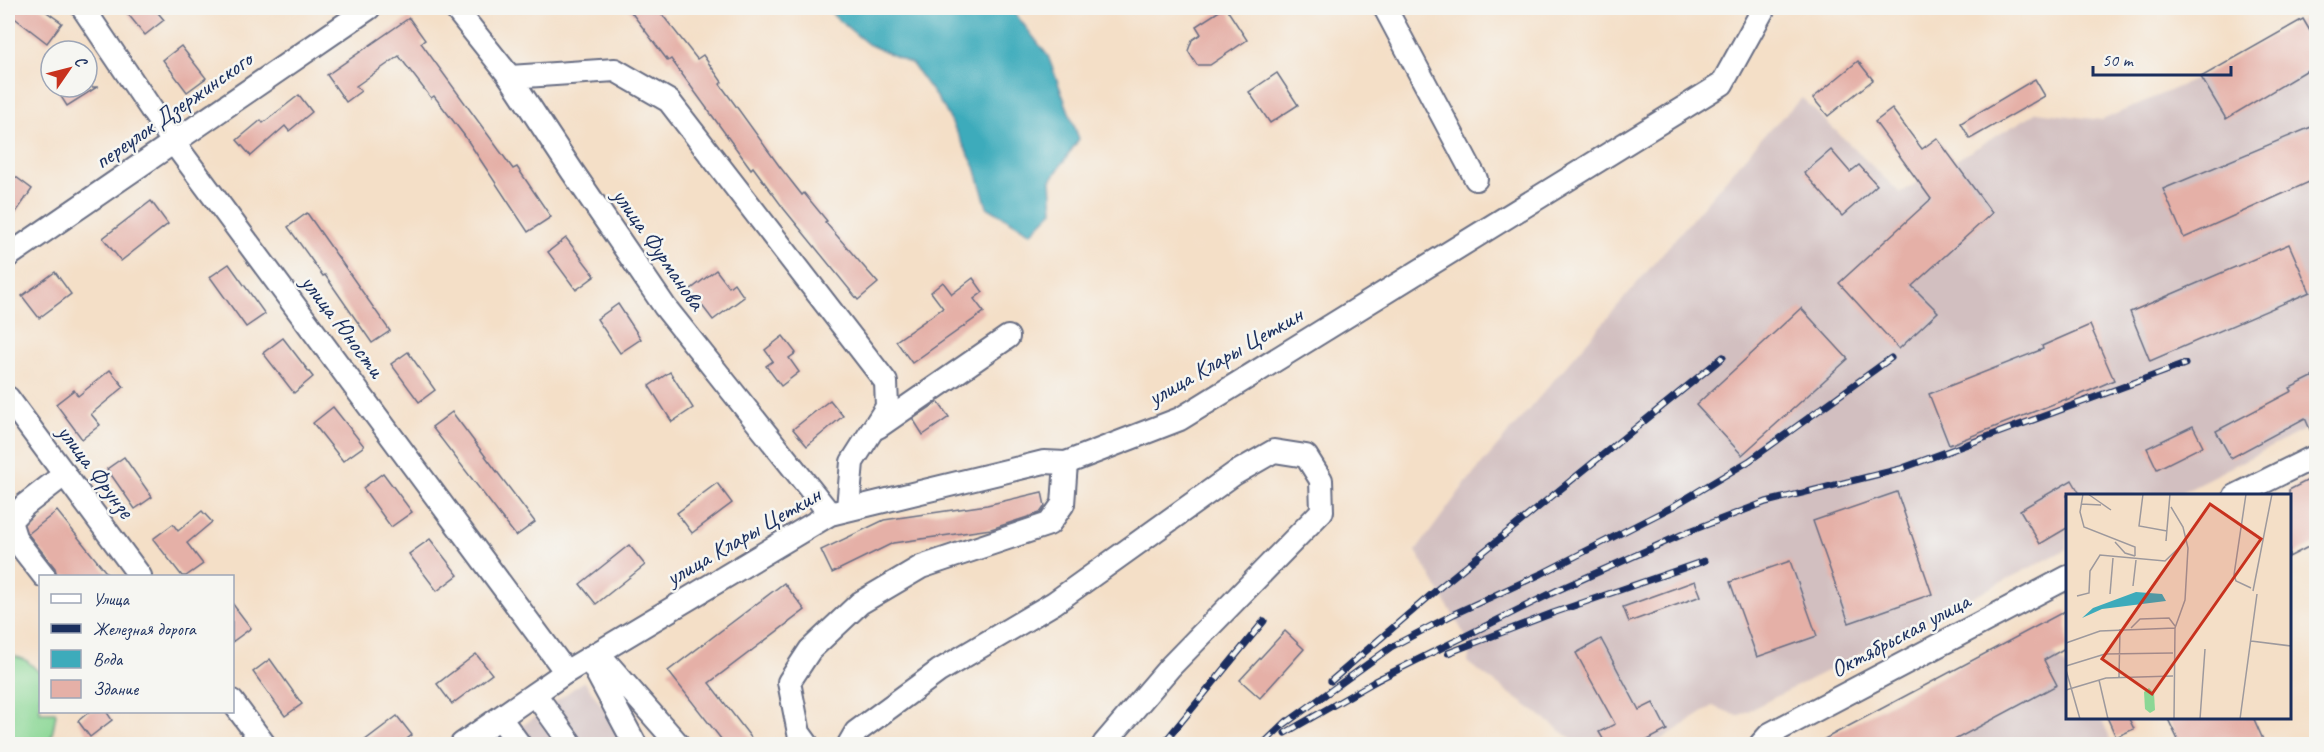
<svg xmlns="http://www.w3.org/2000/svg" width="2324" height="752" viewBox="0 0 2324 752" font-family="Caveat,sans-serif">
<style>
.industrial{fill:#d2bfc0}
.green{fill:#8bd795;stroke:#53837a;stroke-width:1.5}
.water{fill:#3dabbb;stroke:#2c6d8c;stroke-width:1.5}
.building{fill:#e5b0a7}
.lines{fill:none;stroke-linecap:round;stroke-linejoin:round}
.minor-casing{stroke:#676d83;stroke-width:26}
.minor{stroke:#fff;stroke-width:22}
.rail-casing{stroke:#1b2f5e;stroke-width:7}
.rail{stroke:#f6f6f2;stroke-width:4.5;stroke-dasharray:14;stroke-linecap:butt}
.labels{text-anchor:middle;stroke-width:5;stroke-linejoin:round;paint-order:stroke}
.street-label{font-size:24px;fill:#1b2f5e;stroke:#f6f6f2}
.inset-road{fill:none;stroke:#9d999d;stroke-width:1.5}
.view{fill:#c8321e;fill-opacity:0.15;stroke:#c8321e;stroke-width:3}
.inset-edge{fill:none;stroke:#1b2f5e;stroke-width:3}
</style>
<rect width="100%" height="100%" fill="#f6f6f2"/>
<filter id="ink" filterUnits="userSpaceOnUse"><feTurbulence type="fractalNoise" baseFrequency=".0167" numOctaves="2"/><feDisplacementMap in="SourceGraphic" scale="12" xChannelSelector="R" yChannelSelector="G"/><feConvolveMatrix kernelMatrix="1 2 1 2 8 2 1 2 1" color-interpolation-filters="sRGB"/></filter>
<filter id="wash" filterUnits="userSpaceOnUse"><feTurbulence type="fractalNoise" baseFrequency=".008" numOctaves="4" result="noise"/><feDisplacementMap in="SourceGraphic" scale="24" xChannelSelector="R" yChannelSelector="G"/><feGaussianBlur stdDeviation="1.35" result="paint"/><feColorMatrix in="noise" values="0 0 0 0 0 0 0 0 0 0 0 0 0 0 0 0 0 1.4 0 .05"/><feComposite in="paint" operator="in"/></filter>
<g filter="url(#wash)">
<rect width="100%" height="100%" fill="#f4dfc7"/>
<g class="industrial">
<path d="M2316,12v412l-140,71 -108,1 -1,53 -329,167 -25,-10 -59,38h-75l-111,-81 2,-19 -54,-93 49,-67 299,-349 38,-37 98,95 137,-81 65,8 99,-43z"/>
<path d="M2028,630l39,37 1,51h33l12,26h-298z"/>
<path d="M584,681l45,63h-48l-29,-40z"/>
<path d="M536,716l21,28h-27l-11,-16z"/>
</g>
<path class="green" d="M8,653l19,8 13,12v39h15l1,2 -4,21 -6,9h-38z"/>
<path class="water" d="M828,8h183l37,48 31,83 -28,41 2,31 -22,22 -44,-26 -12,-40 -31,-59 -32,-44 -44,-20 -33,-27z"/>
<g id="blocks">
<g class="building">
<path d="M8,8h33l21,15 -15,20 -39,-30z"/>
<path d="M123,8h31l10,12 -19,15z"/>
<path d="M628,8h29l40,51 6,-4 19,27 -2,2 60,83 22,28 2,-2 23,28 -2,1 53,61 -20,17 -74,-91 -31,-42 -2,2 -80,-110 -3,2z"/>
<path d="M1224,8h2l21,32 -37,25h-13l-9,-14 4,-11 9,-6 -5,-8z"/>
<path d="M409,18l16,22 -4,3 92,126 4,-2 34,50 -23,15 -64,-97 -30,-39 -3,2 -32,-42 -43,30 5,5 -15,11 -19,-27z"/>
<path d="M2303,19l13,22v24l-90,54 -25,-42z"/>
<path d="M181,46l25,32 -19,14 -24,-32z"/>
<path d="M1858,61l15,19 -45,36 -15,-18z"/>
<path d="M1277,73l21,32 -28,18 -21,-31z"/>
<path d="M2035,79l10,17 -75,43 -9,-16z"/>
<path d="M55,87h42l-30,19z"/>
<path d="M299,95l13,17 -23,19 -4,-5 -34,30 -14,-16 24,-20 2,3z"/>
<path d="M1892,109l30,40 15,-11 55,75 -80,73 26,26 -39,37 -60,-66 92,-84 -56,-77z"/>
<path d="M2316,125v54l-132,59 -21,-49z"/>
<path d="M1831,150l19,22 9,-7 18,20 -35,31 -38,-43z"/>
<path d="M8,171l24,18 -24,35z"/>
<path d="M151,201l17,23 -47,37 -18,-23z"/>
<path d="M307,213l83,118 -18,12 -47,-68 -2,1 -35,-49z"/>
<path d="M566,238l29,38 -19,14 -28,-38z"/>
<path d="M2289,244l21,48 -160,69 -20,-49z"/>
<path d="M229,264l36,50 -19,13 -36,-50z"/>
<path d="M716,270l13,17 5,-4 10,14 -31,23 -23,-30z"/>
<path d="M55,272l16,22 -32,24 -17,-22z"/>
<path d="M973,278l10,14 -9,7 10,13 -72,51 -16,-22 47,-33 -12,-16 12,-10 9,12z"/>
<path d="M618,304l23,35 -21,14 -23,-34z"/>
<path d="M1801,308l47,51 -106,96 -46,-50z"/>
<path d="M2090,325l24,55 -48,21v-2l-117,46 -20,-51 114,-45 -1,-3z"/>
<path d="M783,336l13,17 -7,5 10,14 -18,14 -15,-20 7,-5 -8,-11z"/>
<path d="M283,338l30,39 -19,16 -31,-40z"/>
<path d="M408,352l27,38 -16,12 -28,-38z"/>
<path d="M110,370l14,17 -33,27 9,11 -18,14 -26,-35 18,-14 4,6z"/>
<path d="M670,372l23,36 -21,14 -23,-36z"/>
<path d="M2316,375v68l-11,-25 -74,40 -15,-27 76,-40 -2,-3z"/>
<path d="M830,400l13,16 -36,30 -14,-17z"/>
<path d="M938,402l11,15 -26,18 -10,-16z"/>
<path d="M333,407l31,39 -21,15 -30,-38z"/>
<path d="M452,412l83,110 -19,14 -84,-109z"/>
<path d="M2193,426l10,20 -46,23 -10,-21z"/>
<path d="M124,457l28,40 -17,12 -28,-40z"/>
<path d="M383,473l29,39 -21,15 -28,-39z"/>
<path d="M2316,476v67l-27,14v-67z"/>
<path d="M2072,480l8,14 -13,1v33l-27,16 -20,-34z"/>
<path d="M717,483l15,20 -40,30 -15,-20z"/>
<path d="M1042,492l3,14 -5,7 -49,16 -98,14 -61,30 -11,-23 63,-30 103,-15z"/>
<path d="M1897,492l35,102 -83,29 -36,-102z"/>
<path d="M57,511l52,65h-52l-2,-8 -27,-34z"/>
<path d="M202,511l10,11 -25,21 16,21 -17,12h-4l-29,-37 20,-15 5,7z"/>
<path d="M430,539l28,36 -21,16 -28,-37z"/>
<path d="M629,545l16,20 -49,39 -16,-20z"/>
<path d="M1790,561l27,75 -60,21 -27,-75z"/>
<path d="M1695,581l6,15 -72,26 -6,-15z"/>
<path d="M784,583l21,27 -96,73 47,61h-31l-57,-73z"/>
<path d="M232,603l19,25 -19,14z"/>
<path d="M2067,610v37l-23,13 13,25 -110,59h-132z"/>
<path d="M1285,631l19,18 -44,49 -20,-18z"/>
<path d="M1601,639l38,71 14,-7 14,27 -27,14h-34l-7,-12 16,-8 -39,-71z"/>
<path d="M476,654l16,20 -40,30 -15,-20z"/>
<path d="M270,659l32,45 -17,12 -32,-44z"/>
<path d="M90,711h16l6,9 -22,17 -12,-16z"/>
<path d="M397,716l15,19 -12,9h-40z"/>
<path d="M2107,717h21l6,12 -18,8z"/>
<path d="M2167,717h86l12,27h-85z"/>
</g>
</g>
</g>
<g filter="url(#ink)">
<use href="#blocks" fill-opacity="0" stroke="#676d83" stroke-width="1.5"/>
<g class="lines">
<defs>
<g id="minor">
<path d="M83,8l91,135 392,529"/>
<path d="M455,8l55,69 62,94 93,136 165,207"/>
<path d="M1385,8l91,171"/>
<path d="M510,77l105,-7 54,31 217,281 1,25 -35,55 -4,46"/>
<path d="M8,256l361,-248"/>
<path d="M8,398l132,178"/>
<path d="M878,427l130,-90"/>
<path d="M2235,496l81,-40"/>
<path d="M44,576l-28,-36 -6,-19 15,-16 40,-31"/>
<path d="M598,653l80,91"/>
<path d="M589,658l46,86"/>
<path d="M535,694l36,50"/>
<path d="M232,701l32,43"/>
<path d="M500,718l19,26"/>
<path d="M462,744l104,-72 264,-158 214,-52 22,1 114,-44 542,-335 42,-76"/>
<path d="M807,744l-8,-11 -10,-51 21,-32 50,-47 61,-36 128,-43 14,-20 3,-41"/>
<path d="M849,744l7,-12 83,-61 115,-68 180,-129 40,-23 32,5 15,24 1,31 -152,156 -66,77"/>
<path d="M1761,744l9,-10 298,-157"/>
</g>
</defs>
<use href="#minor" class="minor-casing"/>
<use href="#minor" class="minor"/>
<defs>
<g id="rail">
<path d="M1448,653l105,-40 151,-52"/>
<path d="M1331,681l108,-93 284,-231"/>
<path d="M1375,681l183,-91 132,-59 76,-29 134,-33 285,-105"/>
<path d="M1282,726l109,-79 63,-33 87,-40 131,-67 77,-46 142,-103"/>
<path d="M1285,733l96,-55"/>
<path d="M1163,744l101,-123"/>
<path d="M1263,744l24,-23"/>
</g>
</defs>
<use href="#rail" class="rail-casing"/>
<use href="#rail" class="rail"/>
</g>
</g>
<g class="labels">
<g class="street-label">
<text transform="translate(173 110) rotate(-35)" y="8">переулок Дзержинского</text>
<text transform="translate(659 249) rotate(55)" y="8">улица Фурманова</text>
<text transform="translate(343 326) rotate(53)" y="8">улица Юности</text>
<text transform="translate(1225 356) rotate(-30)" y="8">улица Клары Цеткин</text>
<text transform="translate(96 471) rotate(53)" y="8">улица Фрунзе</text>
<text transform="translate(743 536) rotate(-30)" y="8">улица Клары Цеткин</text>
<text transform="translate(1900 635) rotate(-28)" y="8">Октябрьская улица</text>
</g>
</g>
<g transform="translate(2066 494)">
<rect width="225" height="225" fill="#f4dfc7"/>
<path d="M83,194l5,5 1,17 -5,3 -5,-4 -1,-17z" fill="#8bd795"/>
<path d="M70,98l26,2 4,7 -64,8 -20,9 11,-10z" fill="#3dabbb"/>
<path class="inset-road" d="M17,0l-3,18 4,15 51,20v9M22,0l23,16M77,0l-4,32 28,5M180,0l-12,81 2,6 15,7M15,10l20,1M105,13l12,20 5,21 -3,52 -10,28 -1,91M100,47l4,-47M49,48l10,11 10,3M67,92l3,-26M187,97l19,-97M44,100l3,-36M11,102l12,-3 1,-22 10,-16 65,6 20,-19M65,134l9,-9 29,-1 6,8M185,147l40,5M0,149l34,-12 75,-3M0,172l39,-12 68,-1M0,176l14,49M53,183l1,-48M33,186l9,39M0,196l40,-12 67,-2M134,225l5,-70M174,225l17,-125"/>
<path class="view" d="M144,10l51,35 -109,155 -50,-35z"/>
<rect width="225" height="225" class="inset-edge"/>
</g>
<rect width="2324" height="752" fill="none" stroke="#f6f6f2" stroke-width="30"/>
<rect x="39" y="575" width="195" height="138" fill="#f6f6f2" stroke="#9ea6b7" stroke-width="1.5"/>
<rect x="51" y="594" width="30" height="9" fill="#ffffff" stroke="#9ea6b7" stroke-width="1.5"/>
<text x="93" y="605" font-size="18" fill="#1b2f5e">Улица</text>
<rect x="51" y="624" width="30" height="9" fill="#1b2f5e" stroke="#9ea6b7" stroke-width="1.5"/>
<text x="93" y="635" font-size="18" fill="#1b2f5e">Железная дорога</text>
<rect x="51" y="650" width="30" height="18" fill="#3dabbb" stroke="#9ea6b7" stroke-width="1.5"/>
<text x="93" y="665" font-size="18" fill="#1b2f5e">Вода</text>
<rect x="51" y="680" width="30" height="18" fill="#e5b0a7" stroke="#9ea6b7" stroke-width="1.5"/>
<text x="93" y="695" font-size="18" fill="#1b2f5e">Здание</text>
<g transform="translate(69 69) rotate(55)"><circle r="28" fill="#f6f6f2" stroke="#9ea6b7" stroke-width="1.5"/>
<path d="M0-4.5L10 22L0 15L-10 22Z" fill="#c8321e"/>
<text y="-9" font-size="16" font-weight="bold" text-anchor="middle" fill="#1b2f5e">С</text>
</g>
<path d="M2093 66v9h138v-9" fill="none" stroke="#1b2f5e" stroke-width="3"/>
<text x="2102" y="66" font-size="18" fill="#1b2f5e" stroke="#f6f6f2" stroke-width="4.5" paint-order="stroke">50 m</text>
</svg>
